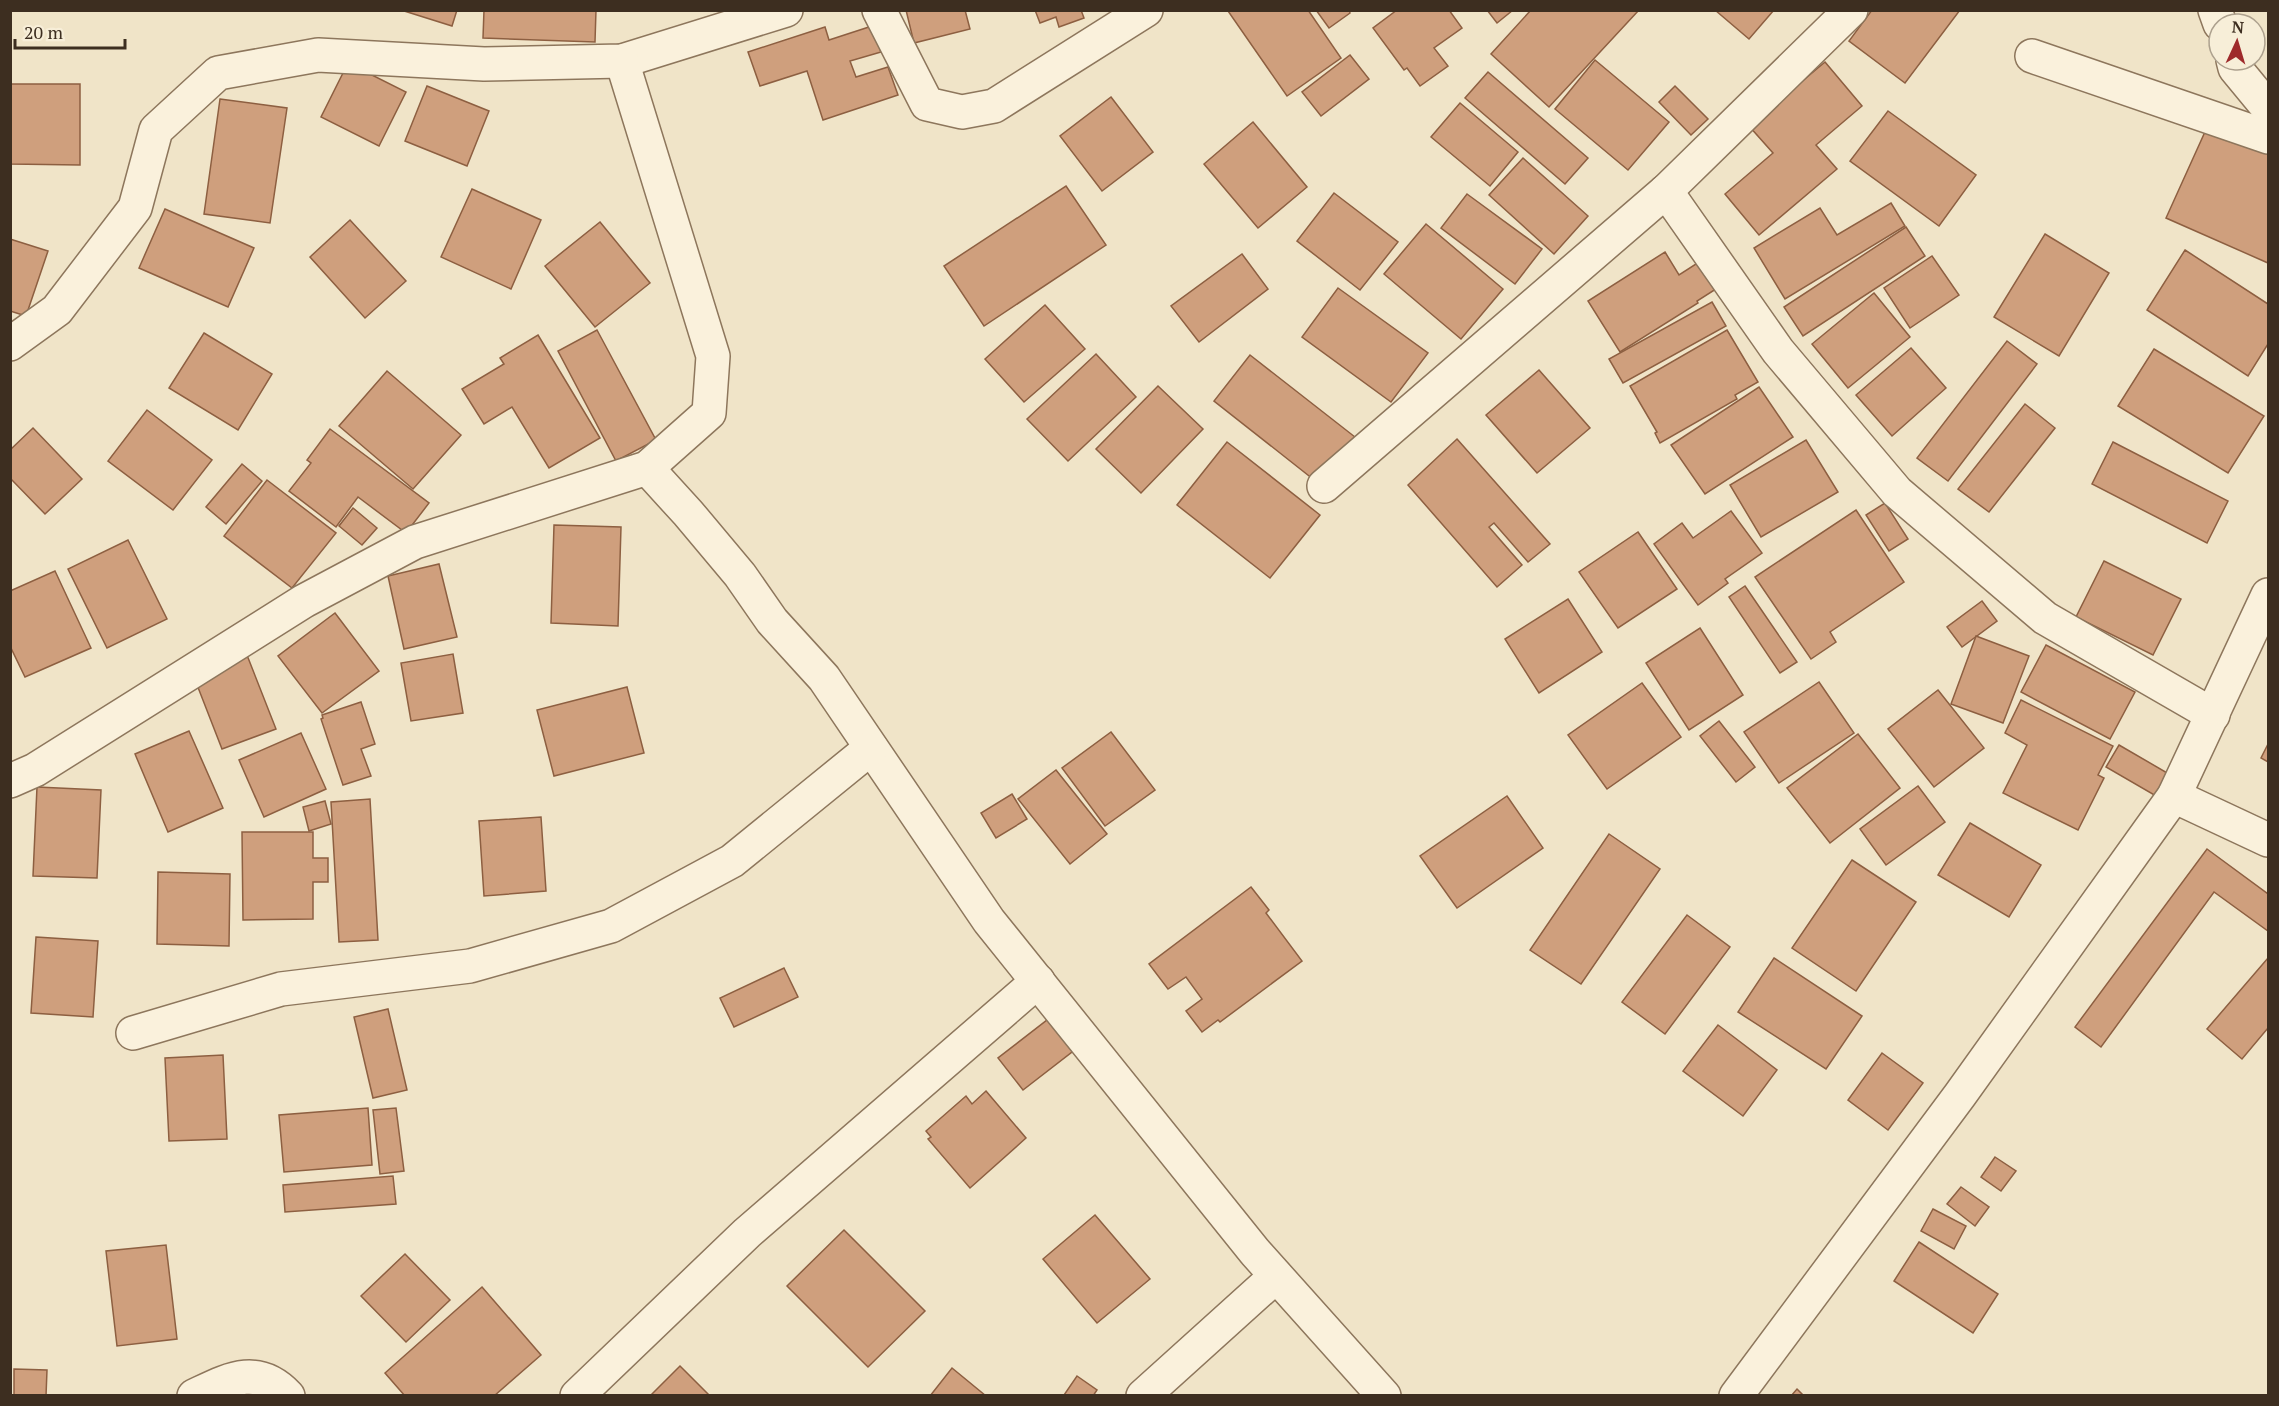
<svg xmlns="http://www.w3.org/2000/svg" width="2279" height="1406" viewBox="0 0 2279 1406" font-family="'PT Serif',serif">
<style>
.building{fill:#cf9f7d;stroke:#8d5f41;stroke-width:1.5}
.lines{fill:none;stroke-linecap:round;stroke-linejoin:round}
.street-casing{stroke:#8d765c;stroke-width:36}
.street{stroke:#faf1dc;stroke-width:33}
</style>
<rect width="100%" height="100%" fill="#f0e4c8"/>
<g class="building">
<path d="M401,10h56l-5,16z"/>
<path d="M484,10h112l-1,32 -112,-4z"/>
<path d="M906,10h59l5,19 -56,14z"/>
<path d="M1035,10h46l3,8 -25,9 -3,-10 -16,6z"/>
<path d="M1308,10l33,48 -54,38 -59,-85z"/>
<path d="M1316,10h33l1,3 -21,15z"/>
<path d="M1397,10h52l13,18 -28,20 14,18 -28,20 -13,-18 -3,2 -31,-42z"/>
<path d="M1487,10h26l-16,13z"/>
<path d="M1531,10h108l-90,97 -58,-53z"/>
<path d="M1715,10h59l-25,29z"/>
<path d="M1872,10h88l-55,73 -56,-42z"/>
<path d="M872,26l9,26 -31,9 6,16 32,-10 10,28 -75,25 -16,-49 -47,15 -12,-34 77,-25 4,13z"/>
<path d="M1350,55l19,24 -48,37 -19,-24z"/>
<path d="M1595,60l74,62 -41,48 -73,-61z"/>
<path d="M1825,62l37,44 -46,39 21,24 -78,66 -34,-41 48,-41 -24,-27z"/>
<path d="M348,63l58,29 -27,54 -58,-29z"/>
<path d="M1488,72l100,86 -23,26 -100,-86z"/>
<path d="M10,84h70v81l-70,-1z"/>
<path d="M427,86l62,25 -22,55 -62,-25z"/>
<path d="M1675,86l33,33 -17,16 -32,-33z"/>
<path d="M1111,97l42,55 -51,39 -42,-55z"/>
<path d="M220,99l67,9 -17,115 -66,-9z"/>
<path d="M1460,103l58,49 -28,34 -59,-49z"/>
<path d="M1888,111l88,64 -37,51 -89,-65z"/>
<path d="M1253,122l54,65 -49,41 -54,-64z"/>
<path d="M2209,123l59,26v114l-102,-45z"/>
<path d="M1523,158l65,58 -34,38 -65,-59z"/>
<path d="M1066,186l40,59 -122,81 -40,-60z"/>
<path d="M472,189l69,31 -30,69 -70,-32z"/>
<path d="M1334,193l64,49 -38,48 -63,-49z"/>
<path d="M1467,194l75,55 -27,35 -74,-56z"/>
<path d="M1891,203l14,23 -120,73 -31,-51 66,-40 17,27z"/>
<path d="M165,209l89,39 -26,59 -89,-39z"/>
<path d="M350,220l56,61 -41,37 -55,-61z"/>
<path d="M600,222l50,61 -55,44 -50,-61z"/>
<path d="M1426,224l77,65 -42,50 -77,-65z"/>
<path d="M1906,227l19,29 -122,80 -19,-29z"/>
<path d="M2045,234l64,39 -50,83 -65,-39z"/>
<path d="M10,239l38,12 -22,65 -16,-5z"/>
<path d="M2185,250l83,54v40l-20,32 -101,-66z"/>
<path d="M1665,252l14,23 20,-13 17,27 -19,12 1,2 -78,49 -32,-51z"/>
<path d="M1242,254l26,35 -69,53 -28,-36z"/>
<path d="M1932,256l27,39 -49,33 -26,-40z"/>
<path d="M1338,288l90,65 -37,49 -89,-65z"/>
<path d="M1874,293l36,44 -62,51 -36,-44z"/>
<path d="M1712,302l14,24 -103,57 -14,-24z"/>
<path d="M1045,305l40,44 -61,53 -39,-43z"/>
<path d="M597,330l59,110 -40,21 -58,-110z"/>
<path d="M1727,330l31,52 -23,13 2,4 -77,44 -5,-10 2,-1 -27,-46z"/>
<path d="M204,333l68,41 -34,56 -69,-42z"/>
<path d="M538,335l62,103 -51,30 -37,-61 -28,17 -22,-35 42,-25 -4,-6z"/>
<path d="M2007,341l30,23 -89,117 -31,-23z"/>
<path d="M1911,348l35,40 -54,48 -36,-41z"/>
<path d="M2154,349l110,67 -36,57 -110,-67z"/>
<path d="M1096,354l40,43 -68,64 -41,-42z"/>
<path d="M1250,355l105,82 -37,46 -104,-82z"/>
<path d="M1539,370l51,58 -53,45 -51,-58z"/>
<path d="M387,371l74,64 -48,54 -74,-63z"/>
<path d="M1158,386l45,43 -62,64 -45,-44z"/>
<path d="M1759,387l34,50 -88,57 -34,-49z"/>
<path d="M2025,404l30,24 -66,84 -31,-23z"/>
<path d="M147,410l65,50 -39,50 -65,-49z"/>
<path d="M33,428l49,51 -37,35 -35,-36v-28z"/>
<path d="M330,429l99,74 -23,30 -48,-36 -22,30 -47,-36 22,-28 -4,-3z"/>
<path d="M1457,439l93,105 -22,18 -34,-39 -5,4 33,38 -25,22 -89,-102z"/>
<path d="M1806,440l32,52 -77,45 -31,-52z"/>
<path d="M1227,442l93,73 -50,63 -93,-73z"/>
<path d="M2113,442l115,59 -21,42 -115,-59z"/>
<path d="M242,464l20,17 -36,43 -20,-17z"/>
<path d="M267,480l69,53 -44,55 -68,-52z"/>
<path d="M1885,503l23,36 -19,12 -23,-36z"/>
<path d="M353,508l24,20 -15,17 -23,-19z"/>
<path d="M1856,510l48,72 -74,50 6,10 -25,17 -56,-82z"/>
<path d="M1731,511l31,42 -37,26 3,4 -30,22 -44,-61 28,-21 11,15z"/>
<path d="M554,525l67,2 -3,99 -67,-3z"/>
<path d="M1638,532l39,57 -59,39 -39,-56z"/>
<path d="M128,540l39,79 -60,29 -39,-79z"/>
<path d="M2104,561l77,38 -28,56 -77,-38z"/>
<path d="M439,564l18,73 -53,12 -16,-73z"/>
<path d="M55,571l36,77 -66,29 -15,-31v-55z"/>
<path d="M1745,586l52,76 -17,11 -51,-76z"/>
<path d="M1568,599l34,53 -63,41 -34,-54z"/>
<path d="M1982,601l15,20 -35,26 -15,-20z"/>
<path d="M335,613l44,58 -57,42 -44,-57z"/>
<path d="M1700,628l43,67 -54,35 -43,-67z"/>
<path d="M1976,636l53,20 -26,67 -52,-19z"/>
<path d="M2046,645l89,47 -25,47 -89,-47z"/>
<path d="M245,650l31,79 -54,20 -30,-77z"/>
<path d="M453,654l10,59 -52,8 -10,-58z"/>
<path d="M1819,682l35,51 -75,50 -35,-51z"/>
<path d="M1642,683l39,54 -74,52 -39,-54z"/>
<path d="M627,687l17,66 -90,23 -17,-66z"/>
<path d="M1938,690l46,58 -50,39 -46,-58z"/>
<path d="M2021,700l92,46 -15,29 6,3 -26,52 -75,-37 24,-48 -22,-12z"/>
<path d="M361,702l14,42 -14,5 10,27 -28,9 -22,-66 2,-1 -1,-3z"/>
<path d="M1719,721l36,46 -19,15 -36,-46z"/>
<path d="M189,731l34,77 -55,24 -33,-78z"/>
<path d="M1111,732l44,58 -50,36 -43,-58z"/>
<path d="M301,733l25,56 -62,28 -25,-57z"/>
<path d="M1858,734l42,54 -70,55 -43,-55z"/>
<path d="M2268,744v18l-7,-4z"/>
<path d="M2119,745l50,29 -13,22 -50,-29z"/>
<path d="M1056,770l51,64 -37,30 -52,-65z"/>
<path d="M1918,786l27,36 -59,43 -26,-36z"/>
<path d="M37,787l64,3 -4,88 -64,-2z"/>
<path d="M1012,794l15,25 -31,19 -15,-25z"/>
<path d="M1507,796l36,52 -86,60 -37,-52z"/>
<path d="M370,799l8,141 -39,2 -8,-140z"/>
<path d="M325,801l6,23 -22,7 -6,-24z"/>
<path d="M541,817l5,74 -62,5 -5,-75z"/>
<path d="M1970,823l71,42 -32,52 -71,-42z"/>
<path d="M242,832h71v26h15v24h-15v37l-70,1z"/>
<path d="M1609,834l51,35 -79,115 -51,-34z"/>
<path d="M2207,849l61,45v37l-54,-39 -113,155 -26,-20z"/>
<path d="M1852,860l64,42 -60,89 -64,-43z"/>
<path d="M158,872l72,2 -1,72 -72,-2z"/>
<path d="M1251,887l18,23 -3,3 36,48 -82,61 -2,-2 -16,12 -16,-21 16,-12 -16,-22 -18,12 -19,-25z"/>
<path d="M1687,915l43,32 -65,87 -43,-32z"/>
<path d="M36,937l62,4 -5,76 -62,-4z"/>
<path d="M1774,958l88,58 -36,53 -88,-57z"/>
<path d="M2268,958v70l-26,31 -35,-30z"/>
<path d="M784,968l14,29 -64,30 -14,-29z"/>
<path d="M388,1009l19,81 -34,8 -19,-81z"/>
<path d="M1056,1013l25,32 -58,45 -25,-32z"/>
<path d="M1718,1025l59,45 -34,46 -60,-45z"/>
<path d="M1882,1053l41,30 -35,47 -40,-30z"/>
<path d="M223,1055l4,84 -58,2 -4,-83z"/>
<path d="M986,1091l40,47 -56,50 -42,-49 3,-2 -5,-6 40,-35 6,8z"/>
<path d="M368,1108l4,57 -88,7 -5,-57z"/>
<path d="M396,1108l8,63 -24,3 -7,-64z"/>
<path d="M1995,1157l21,14 -15,20 -20,-14z"/>
<path d="M393,1176l3,28 -111,8 -2,-27z"/>
<path d="M1961,1187l28,20 -14,19 -28,-22z"/>
<path d="M1933,1209l33,17 -12,23 -33,-18z"/>
<path d="M1095,1215l55,64 -53,44 -54,-64z"/>
<path d="M844,1230l81,81 -57,56 -81,-81z"/>
<path d="M1919,1242l79,52 -25,39 -79,-52z"/>
<path d="M166,1245l11,94 -60,7 -11,-95z"/>
<path d="M405,1254l45,46 -44,42 -45,-46z"/>
<path d="M482,1287l59,68 -47,41h-89l-20,-23z"/>
<path d="M680,1366l30,30h-60z"/>
<path d="M952,1368l34,28h-56z"/>
<path d="M14,1369l33,1 -1,26h-32z"/>
<path d="M1077,1376l20,14 -4,6 -29,-1z"/>
<path d="M1797,1389l7,7h-13z"/>
</g>
<g class="lines">
<defs>
<g id="street">
<path d="M879,10l48,94 35,8 32,-6 152,-96"/>
<path d="M2215,10l5,14"/>
<path d="M2032,56l236,81"/>
<path d="M2233,60l2,8 33,40"/>
<path d="M1666,191l112,160 119,141 148,126 168,97"/>
<path d="M10,344l47,-34 78,-102 21,-78 62,-57 100,-18 166,9 138,-3 164,-51"/>
<path d="M647,468l41,45 52,62 32,46 52,57 165,243 266,331 129,144"/>
<path d="M1324,486l342,-295 185,-181"/>
<path d="M10,781l25,-11 269,-169 111,-59 232,-74 62,-55 4,-57 -91,-295"/>
<path d="M2174,796l94,44"/>
<path d="M133,1033l148,-44 189,-23 141,-40 121,-65 139,-113"/>
<path d="M194,1396c34,-16 63,-33 94,0"/>
<path d="M577,1396l170,-163 291,-252"/>
<path d="M1143,1396l133,-120"/>
<path d="M1736,1396l224,-301 214,-299 94,-201"/>
</g>
</defs>
<use href="#street" class="street-casing"/>
<use href="#street" class="street"/>
</g>
<rect width="2279" height="1406" fill="none" stroke="#3d2e20" stroke-width="24"/>
<g transform="translate(2237 42) rotate(4)"><circle r="28" fill="#f7eed8" stroke="#ada18e" stroke-width="1.5"/>
<path d="M0-4.5L10 22L0 15L-10 22Z" fill="#9e2a2b"/>
<text y="-9" font-size="16" font-weight="bold" text-anchor="middle" fill="#3d2e20">N</text>
</g>
<path d="M15 39v9h110v-9" fill="none" stroke="#3d2e20" stroke-width="3"/>
<text x="24" y="39" font-size="18" fill="#3d2e20" stroke="#f7eed8" stroke-width="4.5" paint-order="stroke">20 m</text>
</svg>
